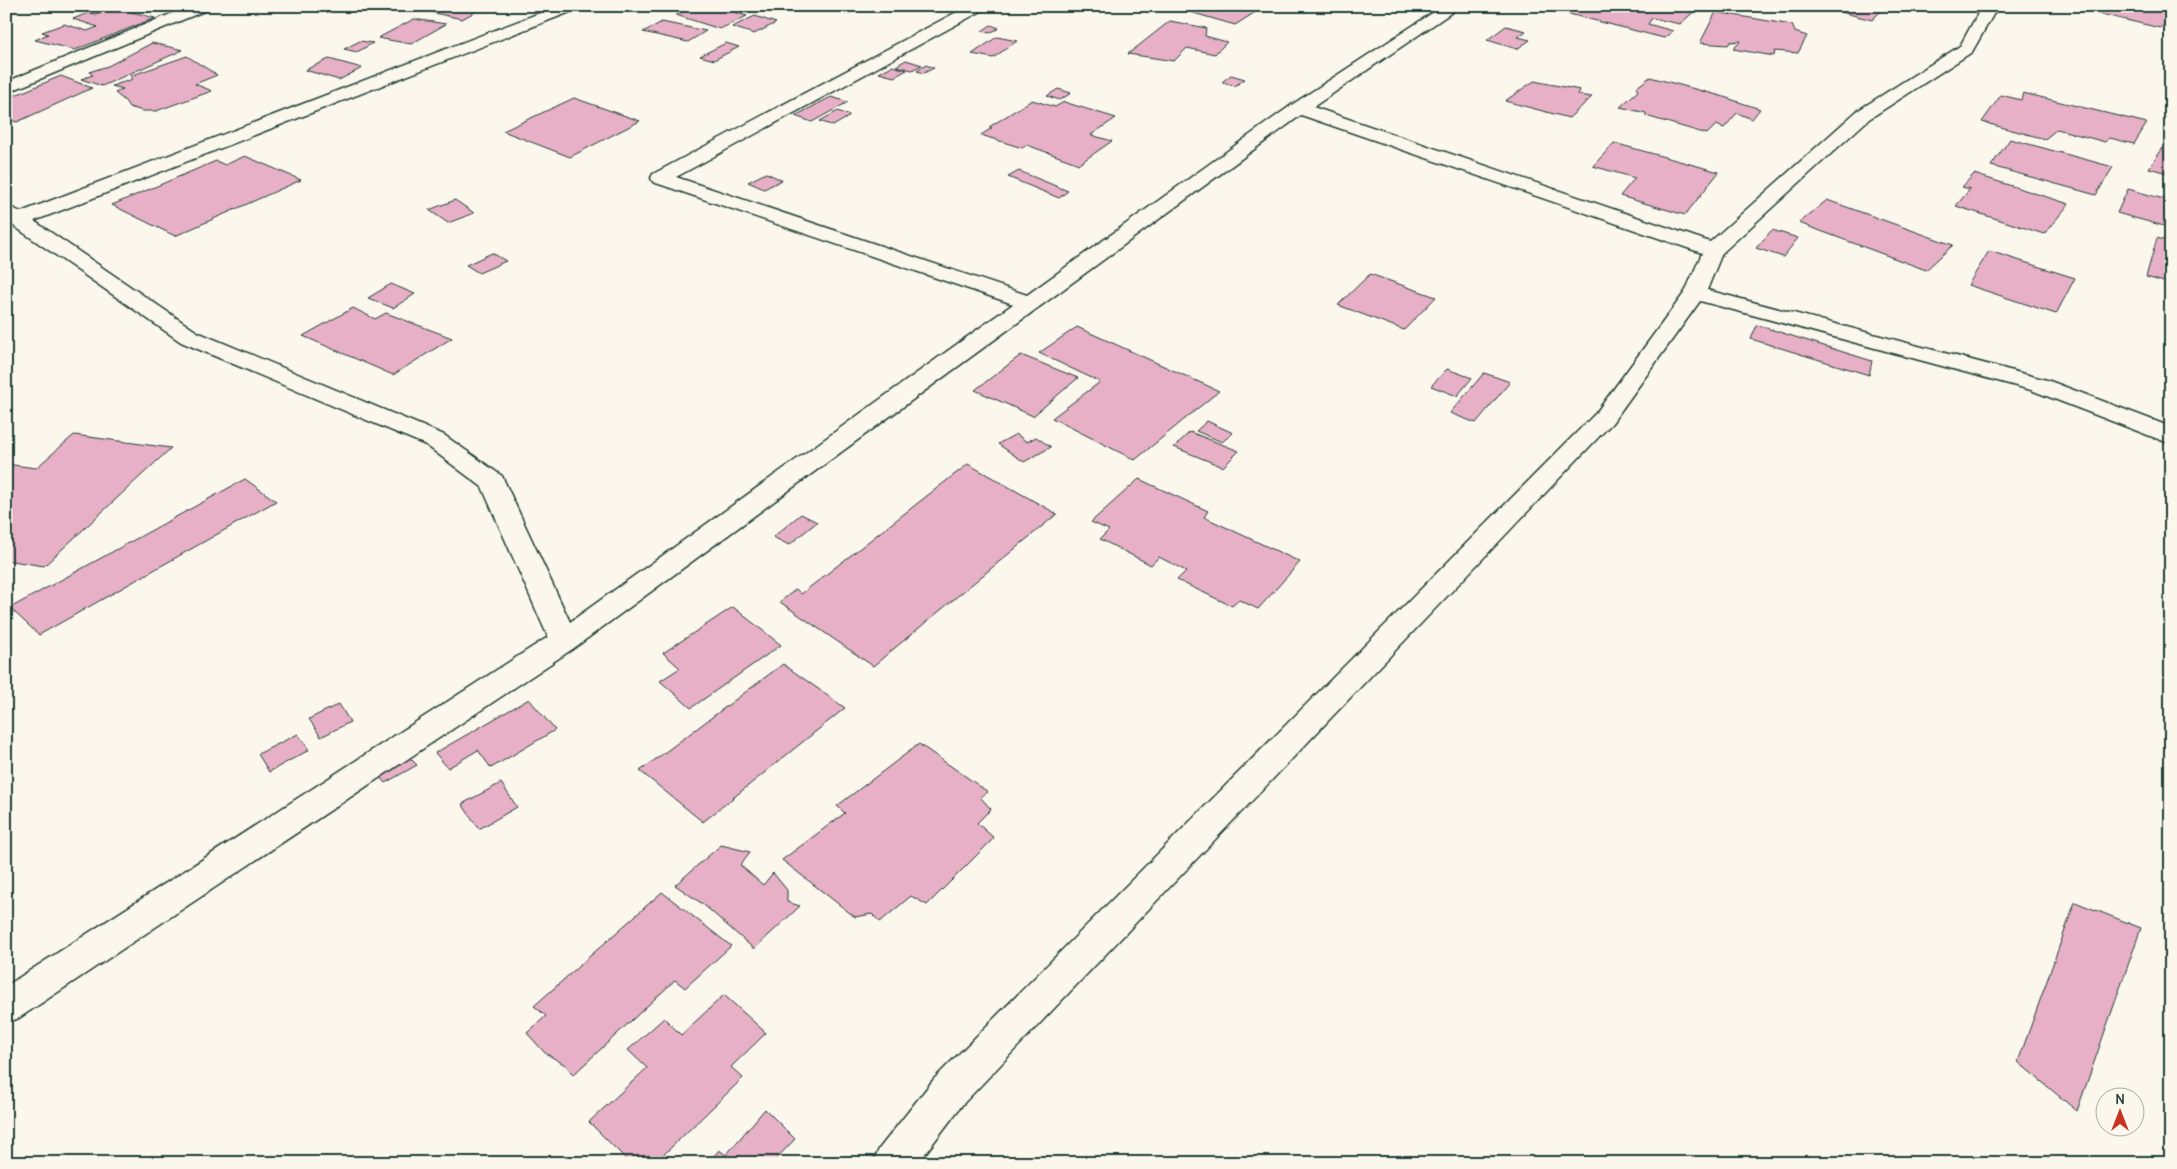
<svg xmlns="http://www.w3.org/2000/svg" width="2177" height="1169" viewBox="0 0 2177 1169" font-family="Delius,sans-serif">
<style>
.building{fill:#e7b0c7;stroke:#1f3d34}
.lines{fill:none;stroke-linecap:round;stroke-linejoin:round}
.minor-casing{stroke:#1f3d34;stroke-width:3}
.minor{fill:#fbf7ec;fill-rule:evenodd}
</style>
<rect width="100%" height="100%" fill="#fbf7ec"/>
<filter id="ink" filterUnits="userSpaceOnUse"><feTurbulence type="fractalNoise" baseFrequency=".02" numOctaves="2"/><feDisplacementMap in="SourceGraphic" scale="10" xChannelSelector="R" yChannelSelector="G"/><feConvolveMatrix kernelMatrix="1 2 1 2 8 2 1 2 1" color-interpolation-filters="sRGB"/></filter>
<g filter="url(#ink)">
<g class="building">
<path d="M145,6h34l-13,5z"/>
<path d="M435,6h44l5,1 -22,12 -37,-8z"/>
<path d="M695,6h19l33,10 -27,13 -44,-14z"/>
<path d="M1189,6h67l6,2 -27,17 -52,-15z"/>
<path d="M1574,6h117l7,2 -18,16 -28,-6 -4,6 25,7 -9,7 -99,-25z"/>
<path d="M1847,6h23l13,3 -11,11 -31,-8z"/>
<path d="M2066,6h85l18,5 -1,6 3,1v5l-4,-1 -7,6z"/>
<path d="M113,7l42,11 -80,32 -40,-10 13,-6 -6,-2 22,-8 23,7 11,-4 -25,-8 15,-6 8,1z"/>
<path d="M1716,12l76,13 3,7 12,4 -9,17 -23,-2 -1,5 -41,-7 8,-8 -11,1 -2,3 -28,-2z"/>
<path d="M755,16l21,7 -22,11 -22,-7z"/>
<path d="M414,19l32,5 -35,20 -33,-6z"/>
<path d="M1170,21l36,7 -1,8 22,6 -12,12 -28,-6 -13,13 -46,-7z"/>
<path d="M662,22l44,9 -18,11 -45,-10z"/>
<path d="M991,25l8,3 -9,5 -8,-2z"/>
<path d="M1506,26l20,5 -8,6 12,3 -13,9 -30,-9z"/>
<path d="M997,37l20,4 -24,17 -21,-4z"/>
<path d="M360,41l13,2 -16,9 -13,-3z"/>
<path d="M152,43l31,7 -81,36 -21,-7 12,-4 -4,-3 19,-6z"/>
<path d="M726,43l13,4 -25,13 -14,-4z"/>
<path d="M187,56l30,19 -22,9 17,7 -56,20h-13l-14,-4 -4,-6 -10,-8 8,-4 -11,-3 21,-7 -3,-3z"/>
<path d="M329,59l33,9 -23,12 -34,-10z"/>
<path d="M906,60l16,5 -10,5 -16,-4z"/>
<path d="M926,65l8,3 -10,5 -7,-2z"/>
<path d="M892,66l15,4 -13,7 -15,-4z"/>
<path d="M1231,75l14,4 -10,7 -13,-4z"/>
<path d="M61,76l31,12 -75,34 -11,-3v-20z"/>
<path d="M1650,77l71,19 39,13 -8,10 -15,-6 -13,15 -8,-3 -9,9 -61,-18v-3l-26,-6 18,-16 -2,-3z"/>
<path d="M1534,81l46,9 -2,5 14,2 -23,21 -64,-17z"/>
<path d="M1058,89l13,4 -11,7 -13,-4z"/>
<path d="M2023,93l124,30 -13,21 -24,-6 -5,4 -48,-13 -12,10 -63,-17 19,-27 20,5z"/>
<path d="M831,97l17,5 -36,20 -17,-6z"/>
<path d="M574,98l66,23 -70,36 -67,-26z"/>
<path d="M1032,100l23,7 9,-5 52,16 -25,17 21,6 -33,23 -52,-19 -5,3 -41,-13 11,-7 -3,-1z"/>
<path d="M838,111l12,5 -17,10 -13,-5z"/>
<path d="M2010,139l103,28 -17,28 -105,-29z"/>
<path d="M2167,142l4,1v31l-22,-6z"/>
<path d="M1614,143l105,29 -34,43 -65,-19 15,-18 -42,-12z"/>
<path d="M245,156l56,24 -126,56 -63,-31 104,-44 9,4z"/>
<path d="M1019,171l49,20 -9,7 -51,-21z"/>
<path d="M766,173l16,7 -18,9 -16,-7z"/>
<path d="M1974,174l95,30 -25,30 -88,-28 14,-17 -8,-2z"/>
<path d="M2128,189l43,12v27l-54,-15z"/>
<path d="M455,200l19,13 -26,10 -19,-13z"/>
<path d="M1827,200l126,45 -27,25 -127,-47z"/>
<path d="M1772,230l26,8 -15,19 -27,-9z"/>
<path d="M2157,238l14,4v42l-25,-7z"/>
<path d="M1989,251l86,27 -19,36 -88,-29z"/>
<path d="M492,253l14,8 -27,12 -13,-8z"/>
<path d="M1370,274l66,23 -32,33 -66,-25z"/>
<path d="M391,284l24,10 -22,14 -25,-10z"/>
<path d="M353,308l22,11 11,-6 66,25 -59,37 -90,-39z"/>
<path d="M1757,325l115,36 -3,14 -118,-36z"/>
<path d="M1077,327l142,64 -84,69 -83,-42 48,-36 -61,-29z"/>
<path d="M1021,355l57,23 -45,38 -58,-26z"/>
<path d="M1447,369l25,9 -15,18 -26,-10z"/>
<path d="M1484,373l26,9 -34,41 -26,-10z"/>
<path d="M1207,421l26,12 -11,9 -26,-11z"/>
<path d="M1190,432l49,19 -16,16 -49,-20z"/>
<path d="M1016,434l11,8 9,-5 15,10 -27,15 -26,-18z"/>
<path d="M74,435l97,13 -127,118 -38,-6v-96l30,4z"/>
<path d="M968,464l89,50 -184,152 -93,-64 16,-13 5,5z"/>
<path d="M245,479l31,22 -237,134 -29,-27z"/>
<path d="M1139,479l69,32 -4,6 96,45 -42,47 -19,-9 -7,6 -55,-26 9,-9 -27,-14 -8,8 -51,-26 9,-9 -18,-8z"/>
<path d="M801,514l16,8 -28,23 -16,-8z"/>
<path d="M733,607l48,38 -90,63 -31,-27 20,-13 -17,-15z"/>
<path d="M783,664l62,44 -142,114 -63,-51z"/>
<path d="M529,699l26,31 -64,38 -13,-18 -30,18 -13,-15z"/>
<path d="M339,704l11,18 -29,15 -12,-18z"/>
<path d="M298,734l11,16 -40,22 -11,-18z"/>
<path d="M919,744l69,48 -8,5 11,12 -14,14 17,15 -67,67 -16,-9 -31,26 -8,-8 -17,3 -73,-57 63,-47 -8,-7z"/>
<path d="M410,758l7,7 -32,18 -6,-7z"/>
<path d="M501,783l16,24 -38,22 -17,-25z"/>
<path d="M721,845l29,7 -10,13 23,20 10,-12 14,17v12l13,4 -46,43 -50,-44 -29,-20z"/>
<path d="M662,892l69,54 -46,42 -10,-8 -102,95 -6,-9 -22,-13 -18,-20 19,-17 -12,-10z"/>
<path d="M2075,902l66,26 -64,183 -59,-49z"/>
<path d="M724,995l42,38 -35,34 12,11 -88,85h-25l-41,-41 58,-54 -19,-18 36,-32 17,17z"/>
<path d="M765,1109l30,30 -23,24h-64l11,-13 7,5z"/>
</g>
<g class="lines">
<defs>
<g id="minor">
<path d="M190,6h21l-2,3 -203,84v-11z"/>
<path d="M558,6h22l-2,3 -544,212 163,111 247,103 58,41 68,146 443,-318 -360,-122 -2,-4 2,-4 315,-168h19l-2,3 -309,168 351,118 266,-191 150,-98h18l-148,101 397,135 147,-131 103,-65 22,-40h16l-26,46 -103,67 -147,134 -15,37 340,90 124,47v17l-140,-54 -331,-89 -88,122 -650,682 -44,58h-45l6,-14 55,-70 662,-666 89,-121 17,-39 -401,-138 -727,533 -555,370 -13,5v-37l542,-349 -66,-150 -56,-42 -245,-103 -170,-118 -5,-4v-15l15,7z"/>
</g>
</defs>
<use href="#minor" class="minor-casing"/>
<use href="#minor" class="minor"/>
</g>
</g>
<rect width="2177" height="1169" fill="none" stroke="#fbf7ec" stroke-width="25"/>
<rect x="12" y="12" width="2152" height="1144" fill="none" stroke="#1f3d34" stroke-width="2" filter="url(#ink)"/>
<g transform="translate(2120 1112)"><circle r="24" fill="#fbf7ec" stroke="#a3ada2"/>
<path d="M0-4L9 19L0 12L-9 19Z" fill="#c8321e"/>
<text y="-8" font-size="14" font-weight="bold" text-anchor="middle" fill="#1f3d34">N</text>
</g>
</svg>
